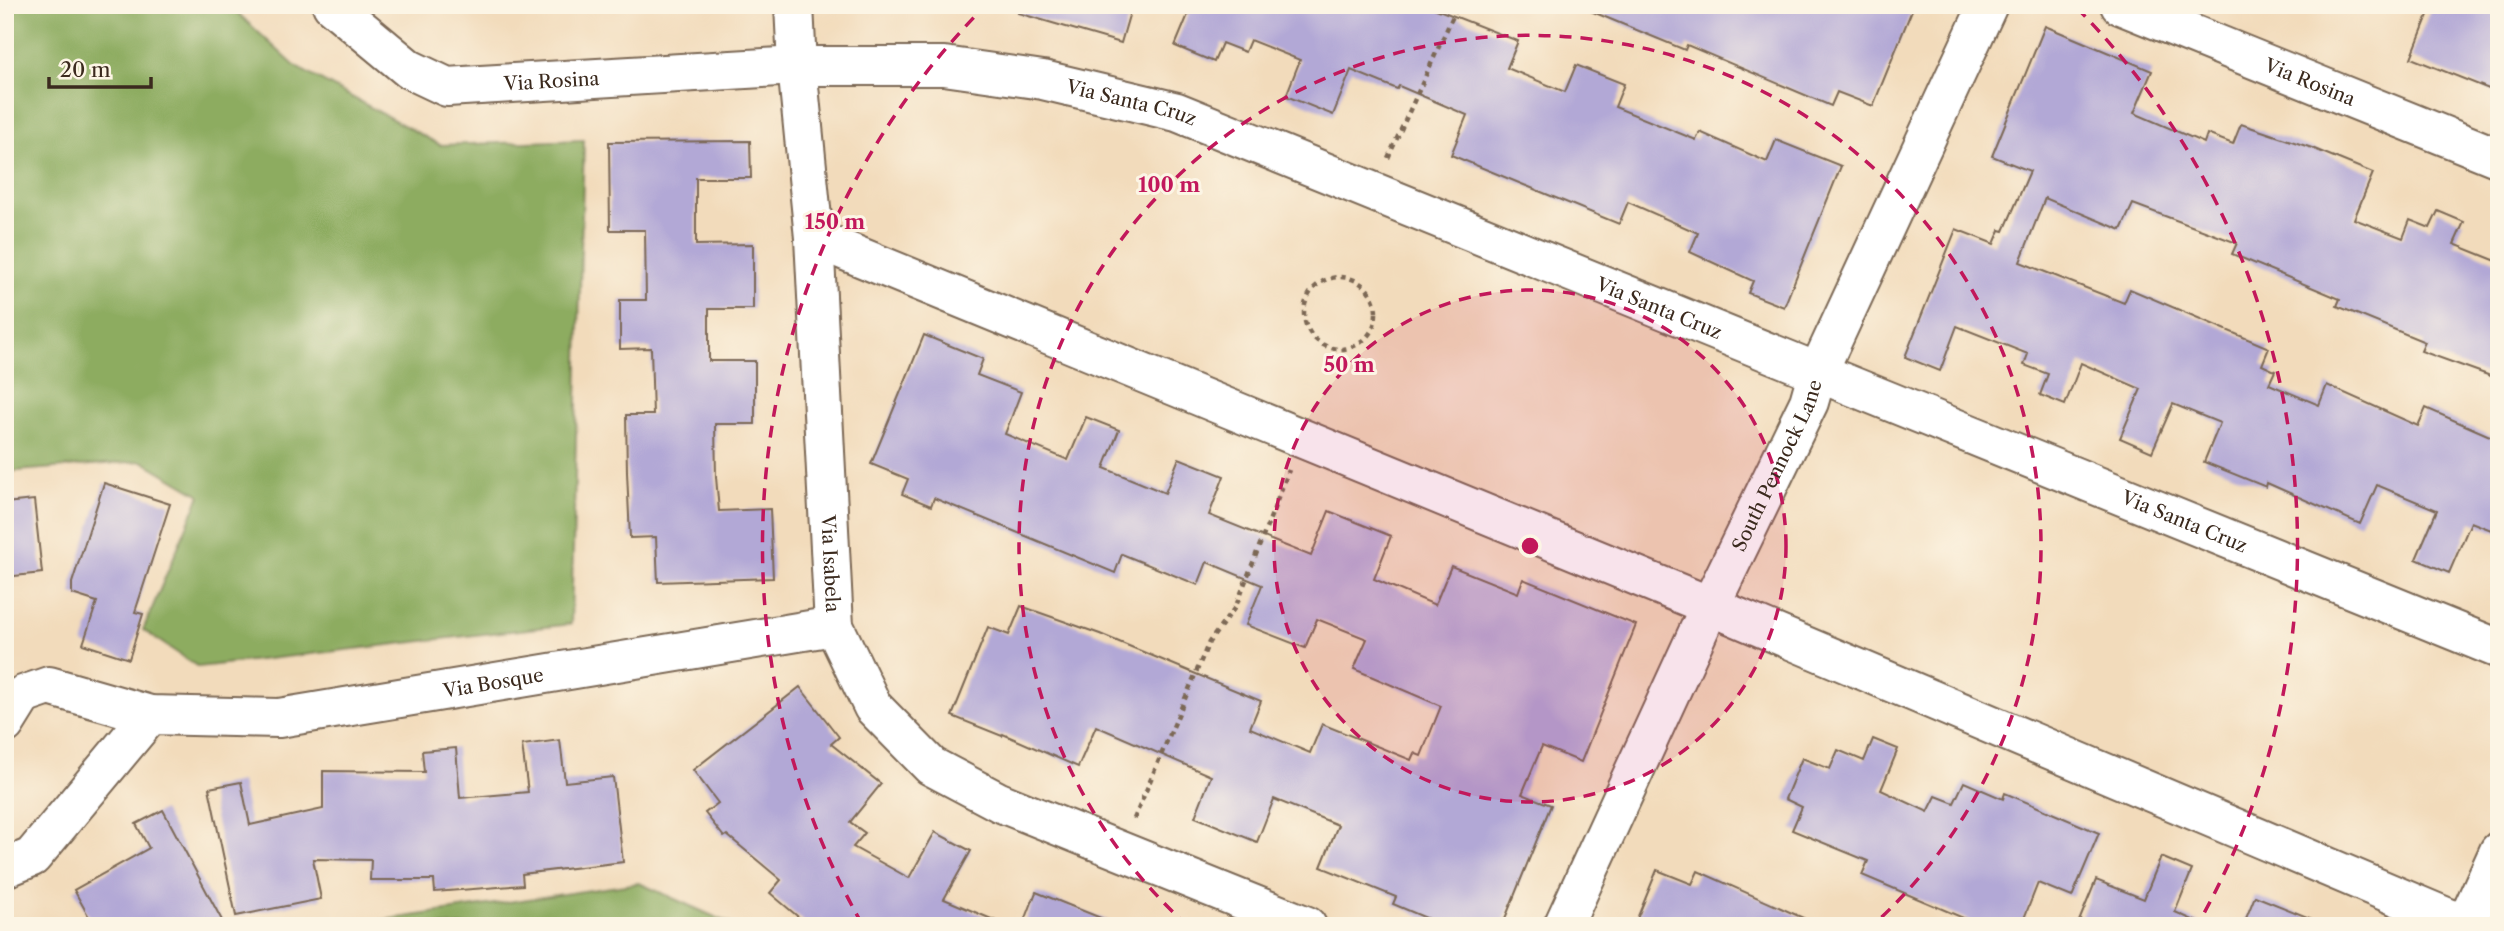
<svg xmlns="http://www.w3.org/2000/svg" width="2504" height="931" viewBox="0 0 2504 931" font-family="'Libre Caslon Text',serif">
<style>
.forest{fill:#8dac60;stroke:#646b3f;stroke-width:2}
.building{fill:#b2a8d6}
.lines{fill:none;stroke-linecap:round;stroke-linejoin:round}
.minor-casing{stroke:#7b6855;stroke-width:42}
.path{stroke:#7b6855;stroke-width:4.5;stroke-dasharray:5 5;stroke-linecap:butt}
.minor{stroke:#fff;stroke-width:38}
.ring{fill:none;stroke:#c2185b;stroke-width:3.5;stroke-dasharray:12 9}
.labels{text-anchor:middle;stroke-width:6;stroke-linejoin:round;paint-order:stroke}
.street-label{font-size:19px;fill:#3b2a1e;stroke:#fcf5e5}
.centre{fill:#c2185b;stroke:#fcf5e5;stroke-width:3.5}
.ring-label{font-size:21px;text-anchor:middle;font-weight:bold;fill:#c2185b;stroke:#fcf5e5;stroke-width:6;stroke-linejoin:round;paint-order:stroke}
</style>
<rect width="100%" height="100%" fill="#fcf5e5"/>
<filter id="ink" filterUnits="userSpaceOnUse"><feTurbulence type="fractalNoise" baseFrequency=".0143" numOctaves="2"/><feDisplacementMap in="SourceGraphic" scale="14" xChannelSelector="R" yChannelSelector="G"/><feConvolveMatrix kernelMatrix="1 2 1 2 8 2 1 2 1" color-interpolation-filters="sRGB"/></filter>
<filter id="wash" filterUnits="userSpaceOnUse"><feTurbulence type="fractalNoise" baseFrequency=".00686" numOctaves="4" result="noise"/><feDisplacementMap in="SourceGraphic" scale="28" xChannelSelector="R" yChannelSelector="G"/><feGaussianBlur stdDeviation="1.57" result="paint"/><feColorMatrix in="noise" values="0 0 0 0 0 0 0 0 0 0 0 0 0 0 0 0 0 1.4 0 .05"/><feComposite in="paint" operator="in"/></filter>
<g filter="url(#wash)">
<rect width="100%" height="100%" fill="#f2dbbb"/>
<g class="forest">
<path d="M5,5h224l67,62 144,78 144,-5 -13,484 -373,43 -55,-37 57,-135 -58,-34 -137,11z"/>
<path d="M639,883l96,43h-392z"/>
</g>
<g id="blocks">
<g class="building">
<path d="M1019,5h113l-11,38 -103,-30z"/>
<path d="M1192,5h234l92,36 -11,27 58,24 11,-27 48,19 -9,23 81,33 4,-8 67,30 9,-22 65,26 -57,141 -36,-14 5,-12 -63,-29 8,-19 -70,-31 -9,22 -168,-69 16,-40 -68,-29 -2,3 -46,-19 -18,45 -47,-19 14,-36 -50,-20 -5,12 -23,-9 -8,19 -39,-16z"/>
<path d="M1576,5h338l-41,101 -36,-14 -6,14 -144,-61 -2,5z"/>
<path d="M2432,5h67v88l-88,-35z"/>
<path d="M2045,26l107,45 -18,42 70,30 3,-9 26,10 8,-20 71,24 61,25 -19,46 49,19 7,-18 20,8 8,-17 26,11 -10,22 45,18v117l-78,-28 4,-9 -88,-36 3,-7 -108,-45 5,-11 -104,-39 -12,26 -76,-32 -25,64 104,41 6,-14 139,59 -7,17 13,6 -6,13 50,21 8,-20 91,41 8,-18 73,32v93l-28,-11 -22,51 -33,-14 21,-49 -60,-25 -17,39 -93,-41 -1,4 -62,-25 16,-39 -47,-19 -21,48 -32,-14 21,-49 -60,-26 -16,42 -25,-10 8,-21 -24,-9 4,-11 -71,-28 -17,45 -35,-14 51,-128 38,15 6,-14 4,1 26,-60 -38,-15z"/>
<path d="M750,141l1,37h-55v67l57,-1v65h-44v52h46v63h-40l1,53 3,34 51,-2 3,69 -115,4 -2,-45 -26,1 -3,-66 -1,-57h27l-2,-67 -31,1v-49h26l-1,-70h-35l-1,-88z"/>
<path d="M924,335l59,24 -6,16 44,17 -16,42 63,26 18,-43 33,13 -15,38 61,25 14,-35 45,18 -15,39 102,41 18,-45 62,25 -17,43 61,26 16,-39 67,27 5,-14 113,46 -55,137 -39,-16 -20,48 29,11 -49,121h-57l-52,-22 3,-7 -75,-30 17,-42 -64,-26 -17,43 -62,-25 16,-41 -115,-50 -18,41 -75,-33 -1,2 -50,-20 36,-89 21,8 12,-29 79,28 161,67 -11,27 60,25 12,-29 89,36 3,-7 7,3 20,-50 -87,-37 13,-30 -50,-20 -12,29 -59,-23 16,-40 -55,-23 -9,23 -76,-31 -7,19 -181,-75 -3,8 -29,-12 6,-15 -37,-15z"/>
<path d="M104,483l66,21 -35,108 8,2 -14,45 -46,-15 14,-42 -25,-8v-11z"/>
<path d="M34,500l8,73 -37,4v-74z"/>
<path d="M800,687l39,50 -8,7 50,40 -31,38 15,11 -12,14 56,31 26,-46 36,19 -27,48 64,27h-199l-39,-33 11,-13 -54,-45 -3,2 -19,-24 13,-10 -25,-33z"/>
<path d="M1873,739l25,10 -17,41 47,22 8,-16 18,7 10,-21 39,17 2,-6 94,40 -27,64 -34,-14 -17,43h-39l-120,-51 6,-14 -76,-31 10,-23 -17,-8 17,-41 28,11 8,-19 26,11z"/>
<path d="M560,740l5,42 48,-5 10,85 -101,12 1,11 -88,7 -1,-12h-64l1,-20 -58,-1 8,40 -85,17 -27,-128 32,-6 9,43 73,-16v-38l101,1 -2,-21 34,-3 4,50 68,-6 -6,-47z"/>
<path d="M163,810l62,116h-131l-20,-36 75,-42 -13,-24z"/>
<path d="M2161,857l31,13 -17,42 31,14h-129l19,-46 48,19z"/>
<path d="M1657,870l35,14 6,-13 123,55h-187z"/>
<path d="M1036,892l80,32 -1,2h-92z"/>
<path d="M2255,896l72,29v1h-84z"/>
</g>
</g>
</g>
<g filter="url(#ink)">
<use href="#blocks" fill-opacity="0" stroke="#7b6855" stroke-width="2"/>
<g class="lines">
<defs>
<g id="minor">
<path id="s1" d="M332,5l77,64 38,18 350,-21h147l99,14 134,32 1322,537"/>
<path id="s2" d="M794,5l3,61 17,172 20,388 39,81 58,59 68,36 308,124"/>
<path id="s3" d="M2120,5l379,153"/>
<path d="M814,238l918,377 733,310"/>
<path id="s4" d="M5,724l18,-29 26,-9 101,29 129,3 555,-92"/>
<path d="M5,864l5,2 22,-9 118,-142"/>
<path id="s5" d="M1563,926l147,-320 99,-204 8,-28 171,-369"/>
<path d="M2465,926l34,-75"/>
</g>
</defs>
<use href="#minor" class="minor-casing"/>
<g class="path">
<path d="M1388,158l70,-153"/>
<circle cx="1340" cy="313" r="36"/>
<path d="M1134,819l75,-177 27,-36 53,-136"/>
</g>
<use href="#minor" class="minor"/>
</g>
</g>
<circle cx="1530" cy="546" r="256" fill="#c2185b" fill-opacity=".12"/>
<g class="ring">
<circle cx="1530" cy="546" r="256"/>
<path d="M1188 926A511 511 0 1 1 1872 926"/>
<path d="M862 924A767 767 0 0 1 983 8M2077 8A767 767 0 0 1 2198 924"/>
</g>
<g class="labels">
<g class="street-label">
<text dy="7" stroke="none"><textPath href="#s1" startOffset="247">Via Rosina</textPath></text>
<text dy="7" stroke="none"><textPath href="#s3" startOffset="205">Via Rosina</textPath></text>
<text dy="7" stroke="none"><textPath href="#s1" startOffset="831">Via Santa Cruz</textPath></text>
<text dy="7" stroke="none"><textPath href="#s1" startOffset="1398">Via Santa Cruz</textPath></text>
<text dy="7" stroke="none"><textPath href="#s5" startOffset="508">South Pennock Lane</textPath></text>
<text dy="7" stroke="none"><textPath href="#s1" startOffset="1965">Via Santa Cruz</textPath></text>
<text dy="7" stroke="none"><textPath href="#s2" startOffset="560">Via Isabela</textPath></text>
<text dy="7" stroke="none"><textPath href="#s4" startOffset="513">Via Bosque</textPath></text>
</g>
</g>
<circle cx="1530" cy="546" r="10" class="centre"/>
<g class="ring-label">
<text x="1169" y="192">100 m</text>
<text x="835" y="229">150 m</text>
<text x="1349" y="372">50 m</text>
</g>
<rect width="2504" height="931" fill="none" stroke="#fcf5e5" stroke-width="28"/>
<path d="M49 77v10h102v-10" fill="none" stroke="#3b2a1e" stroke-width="3.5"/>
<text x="60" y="77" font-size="21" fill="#3b2a1e" stroke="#fcf5e5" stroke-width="5" paint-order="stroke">20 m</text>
</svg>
